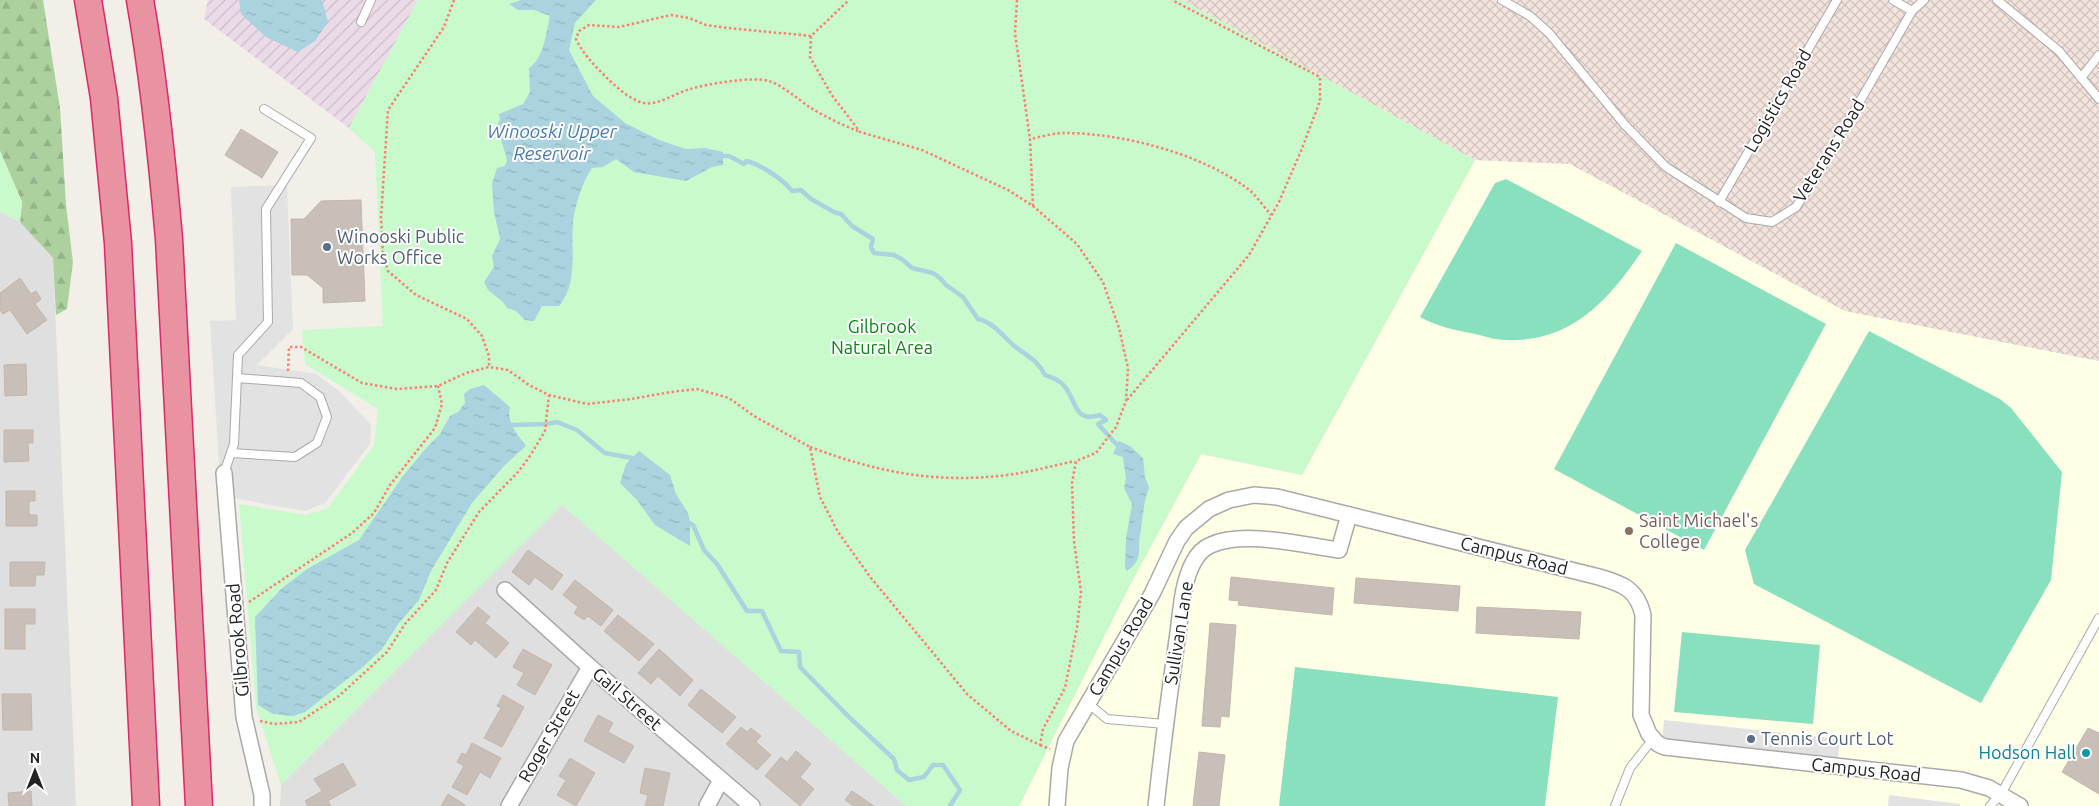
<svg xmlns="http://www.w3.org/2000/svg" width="2099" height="806" viewBox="0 0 2099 806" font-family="Ubuntu,sans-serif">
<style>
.residential{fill:#e0dfdf}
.industrial{fill:url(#industrial-furrows)}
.education{fill:#ffffe5}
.military{fill:url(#military-cross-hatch)}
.forest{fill:url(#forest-firs)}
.park{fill:#c8facc}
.pitch{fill:#88e0be}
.parking{fill:#e2e2e2}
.water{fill:url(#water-ripples)}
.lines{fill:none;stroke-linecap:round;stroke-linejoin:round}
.stream{stroke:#aad3df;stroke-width:4.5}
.building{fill:#c7bfb8;stroke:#c4b6ab}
.service-casing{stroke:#a9a9a9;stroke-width:10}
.minor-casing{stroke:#a9a9a9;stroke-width:18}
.motorway-casing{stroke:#dc2a67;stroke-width:29}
.path{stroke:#fa8072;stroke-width:2.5;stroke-dasharray:2.5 2.5;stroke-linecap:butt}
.service{stroke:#fff;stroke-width:8}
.minor{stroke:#fff;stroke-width:15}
.motorway{stroke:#e892a2;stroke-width:26}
.service-dot{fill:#5c6f8a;stroke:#fff;stroke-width:2}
.education-dot{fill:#8d6e63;stroke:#fff;stroke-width:2}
.culture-dot{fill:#0f9aa8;stroke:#fff;stroke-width:2}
.labels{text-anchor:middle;stroke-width:4;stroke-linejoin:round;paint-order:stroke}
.street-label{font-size:18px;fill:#222;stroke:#fff}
.service-label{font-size:18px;fill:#4e5e75;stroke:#fff;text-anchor:start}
.park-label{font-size:18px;fill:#0c8416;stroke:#fff}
.education-label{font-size:18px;fill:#785e54;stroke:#fff;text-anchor:start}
.culture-label{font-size:18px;fill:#0d838f;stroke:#fff;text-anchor:end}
.water-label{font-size:19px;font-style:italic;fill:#4a7aab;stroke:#fff}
</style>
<defs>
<pattern id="industrial-furrows" width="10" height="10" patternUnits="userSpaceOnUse" patternTransform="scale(1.25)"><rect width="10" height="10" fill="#ebdbe8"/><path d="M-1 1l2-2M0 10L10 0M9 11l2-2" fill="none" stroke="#c9bcc7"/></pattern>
<pattern id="military-cross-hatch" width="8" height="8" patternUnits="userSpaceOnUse" patternTransform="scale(1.25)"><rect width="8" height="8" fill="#f3e3dd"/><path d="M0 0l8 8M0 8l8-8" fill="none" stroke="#d0c2bd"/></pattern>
<pattern id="forest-firs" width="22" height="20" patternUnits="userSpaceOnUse" patternTransform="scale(1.25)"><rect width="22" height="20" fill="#add19e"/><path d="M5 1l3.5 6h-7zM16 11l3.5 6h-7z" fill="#95b388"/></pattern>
<pattern id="water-ripples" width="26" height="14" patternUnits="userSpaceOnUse" patternTransform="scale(1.25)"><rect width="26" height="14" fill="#aad3df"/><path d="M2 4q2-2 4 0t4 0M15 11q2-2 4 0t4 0" fill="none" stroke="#92b5bf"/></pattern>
</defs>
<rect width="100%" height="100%" fill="#f2efe9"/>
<g class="residential">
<path d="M0,212l20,10 33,36 23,548h-76z"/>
<path d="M562,504l344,302h-626l1,-21z"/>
</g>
<path class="industrial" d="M208,0h210l-69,128 -145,-109z"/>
<path class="education" d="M1475,160l95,4 275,147 254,50v445h-1080l110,-219 72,-133 101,21z"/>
<path class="military" d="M1182,0h917v361l-254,-50 -275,-147 -95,-4z"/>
<path class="forest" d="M0,0h43l17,108 6,97 7,57 -6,47 -11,6 -3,-57 -33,-36 2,-20 -22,-51z"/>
<g class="park">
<path d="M418,0h764l293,160 -173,315 -101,-21 -72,133 -110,219h-113l-344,-301 -281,280 -25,-78 -17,-203 67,11 22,-7 46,-63 4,-36 -73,-45 -3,-34 81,-4 -8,-174 -26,-24z"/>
<path d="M0,151l22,51 -2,20 -20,-10z"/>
</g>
<g class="pitch">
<path d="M1506,179l136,72c-34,50 -71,92 -137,89 -10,0 -21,-4 -30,-6 -20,-4 -37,-7 -55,-17l75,-134z"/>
<path d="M1676,243l150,81 -122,226 -150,-81z"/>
<path d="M1869,331l131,68 11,9 51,64 -11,108 -70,123 -227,-119 -9,-34z"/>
<path d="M1682,632l138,13 -7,79 -139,-12z"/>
<path d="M1295,667l263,30 -13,109h-266z"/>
</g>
<g class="parking">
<path d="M287,185l6,144 -36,36 59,9 23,17 32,34 -1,19 -45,59 -20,8 -84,-15 -11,-175 26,-1 -5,-133z"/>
<path d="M1664,720l176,19 -2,20 -176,-19z"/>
<path d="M1889,795l71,9v2h-72z"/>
</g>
<g class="water">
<path d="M239,0h83l6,22 -13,19 -17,11 -32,-15 -25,-23z"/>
<path d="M521,0h75l-21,23 -6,27 24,46 32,27 34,17 27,9 19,-1 18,4v13l-11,2 -26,14 -52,-9 -18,-13 -13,8 -11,1c-9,13 -15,32 -18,47 -5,30 6,66 -15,91h-17l-8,15 -9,-1 -9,-9 -9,-3 -4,-6 -15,-12 -4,-8 10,-15 -2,-11 8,-17 -6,-27 -2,-28 5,-16 8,-2 2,-6 -10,-35 3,-5 -1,-6 24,-10 7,-12 -1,-24c15,-10 17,-35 21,-52l-16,-6h-16l-9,-6z"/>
<path d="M484,385l26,22c-4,15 7,27 16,39l-22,20 -32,37 -41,68 -12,29 -20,23 -17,26 -19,18 -58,45 -12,4 -20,-2 -15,-9 -3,-88 27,-29 25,-19 52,-29 44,-64 24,-29 13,-13 10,-18 8,-4 7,-9 -1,-9 6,-5z"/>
<path d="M1119,441l11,5 13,12 2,19 4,11c-6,14 -6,31 -9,47 -3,16 4,24 -13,36l-2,-3 1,-29 6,-35 -8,-16 2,-9 -3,-22 -10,-3z"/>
<path d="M639,451l31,24 6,19 12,19 2,10v23l-35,-21 -18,-25 -17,-17 6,-19z"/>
</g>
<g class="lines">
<g class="stream">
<path d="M719,156h10l15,8 2,-3c14,3 38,19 46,30l9,-1 10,9 23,13 7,2 11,12 21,13 -2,8 3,6 20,2 9,5 9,8 21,5 7,5 6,7 17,12 15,22c15,3 25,17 35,26 12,10 25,15 32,30 8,3 15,5 20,12 12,15 9,36 35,28l6,5 -8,4 19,21"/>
<path d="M511,425l36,-1 10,-2 20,8 28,23 27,5"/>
<path d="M690,523l3,2 11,25 13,14 30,47h15l19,40 18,1 1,15 49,50 45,42 3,11 12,10 15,-3 9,-12h10l17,25 -10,16"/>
</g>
</g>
<g class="building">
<path d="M241,129l37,23 -16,26 -37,-23z"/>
<path d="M361,200l4,101 -42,2v-15l-16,-13h-15l-1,-56h13l17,-18z"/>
<path d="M20,278l11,16 5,-3 5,8 -6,5 12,16 -20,14 -17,-24 -7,4 -3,-4v-17z"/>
<path d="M26,364l1,31 -22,1 -1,-31z"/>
<path d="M4,430h29v13h-5l1,18 -25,1z"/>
<path d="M6,491h29v10h-6v14h8v11h-31z"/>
<path d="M528,550l35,25 -11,15 -17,-13 -6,8 -17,-13z"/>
<path d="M10,562h35l-1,13h-8l-1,11h-25z"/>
<path d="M1231,577l103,11 -2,27 -94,-10 1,-4 -10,-1z"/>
<path d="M1356,578l104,8 -2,25 -104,-8z"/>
<path d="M575,580l38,30 -12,16 -13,-10 -4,4 -10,-7 4,-6 -15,-12z"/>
<path d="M478,607l12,10 -5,6 24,20 -13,15 -21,-18 -4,5 -15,-13z"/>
<path d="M1477,607l104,5 -2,27 -103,-6z"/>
<path d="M5,609h30v15h-10v25h-20z"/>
<path d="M618,615l36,29 -15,17 -35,-30z"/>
<path d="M1210,623l26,2 -7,92 -8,-1 -1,11 -18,-1z"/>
<path d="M523,649l29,16 -17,30 -18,-10 7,-12 -11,-6z"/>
<path d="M659,649l34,31 -13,16 -22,-20 -7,8 -13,-11z"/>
<path d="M701,689l35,28 -14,16 -34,-28z"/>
<path d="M2,694h29l1,36h-29z"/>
<path d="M503,695l21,12 -22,40 -18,-9 17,-30 -4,-2z"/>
<path d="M598,715l15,8 -5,9 26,14 -10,17 -40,-22z"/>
<path d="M741,727l6,5 4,-4 10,8 -5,6 15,13 -14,15 -31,-26z"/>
<path d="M2088,728l11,5v61l-37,-22z"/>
<path d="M472,743l29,15 -11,20 -10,-6 -13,23 -15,-8 12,-21 -7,-4 5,-9 4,2z"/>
<path d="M796,751l15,13 -11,13 14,12 -14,17 -35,-30 16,-19 6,5z"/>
<path d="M1199,752l26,3 -6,51h-26z"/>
<path d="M570,758l25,15 -19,33 -19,-11 9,-15 -7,-4z"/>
<path d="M343,763l13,22 -28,16 3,5h-23l-3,-5 17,-10 -8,-12z"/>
<path d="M645,768l25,5 -7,33h-18l3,-11 -8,-2z"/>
<path d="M31,791l1,15h-23l-1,-13z"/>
<path d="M852,791l22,15h-20l-9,-6z"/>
<path d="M448,794l17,11v1h-24z"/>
</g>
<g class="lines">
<defs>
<g id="service">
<path d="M1502,0l28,16 19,17 76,92 41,42 80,51 26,4 24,-15 26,-40 90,-156 12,-11"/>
<path d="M1893,0l19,11"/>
<path d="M1997,0l62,51 40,48"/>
<path d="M361,22l10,-22"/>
<path d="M2081,78l18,-23"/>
<path d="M1719,202l118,-202"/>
<path d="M231,453l64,4 22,-14 10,-26 -7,-20 -19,-14 -64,-5"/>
<path d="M224,473l10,-29 4,-89 30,-33 -2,-113 45,-71 -47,-29"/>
<path d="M1089,704l18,15 58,5"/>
<path d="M1615,806l15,-38 23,-29"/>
<path d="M1990,806l11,-12 98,-176"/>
</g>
<g id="minor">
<path d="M224,473l20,244 18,78v11"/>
<path d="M505,590l85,77 162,139"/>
<path d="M509,806l81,-139"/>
<path d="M707,806l14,-26"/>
<path d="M1057,806l3,-38 6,-27 86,-147 25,-53 9,-13 23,-19 20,-9 25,-5 23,2 322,80c24,7 38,12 44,38l-2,100 8,19 9,10 7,3 296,33 28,8 31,18"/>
<path d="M1156,806c6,-55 13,-110 21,-166 4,-25 4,-54 16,-77 4,-8 10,-15 18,-18 32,-15 92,0 128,5l10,-35"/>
</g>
<g id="motorway">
<path d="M88,0l16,98 14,145 28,563"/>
<path d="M140,0c14,79 22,159 29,239l30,567"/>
</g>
</defs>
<use href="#service" class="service-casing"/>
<use href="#minor" class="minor-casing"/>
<use href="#motorway" class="motorway-casing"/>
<g class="path">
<path d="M454,0l-10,27 -56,83 -7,107 2,38 5,16 28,24 51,24 15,17 7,20v11"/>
<path d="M1017,0l-2,33 15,106"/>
<path d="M811,36l-83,-8 -22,-3 -17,-7 -18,-3 -52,12 -30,-2 -10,6 -3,8c7,15 18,26 30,38 9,9 21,20 34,25 15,6 35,-9 50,-13 18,-5 62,-13 79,-8 13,4 30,19 42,27 15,9 31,17 47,23"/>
<path d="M1033,206l-3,-67c11,-2 23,-6 34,-6 59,0 138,21 184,56 9,7 16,18 23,26"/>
<path d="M288,371l1,-24h12l61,36 35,6 41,-3 28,-13 23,-6 19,3 21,15 20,10 38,9 44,-5 40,-7 26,-3 32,9 25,18 56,31 10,50 18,35 33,46 96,116 44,37 29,14 3,-16 22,-41 12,-60 4,-36 -7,-51 -2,-58 4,-22 20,-8 20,-26 10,-26 2,-33 -9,-40 -16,-46 -26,-38 -44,-38 -25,-16 -86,-40 -62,-18 -29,-38 -21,-37 1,-21 38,-36"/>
<path d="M1127,400l122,-145 30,-53 22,-51 19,-50v-24l-148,-77"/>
<path d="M810,447c67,25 125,37 197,28 23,-3 45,-9 68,-14"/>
<path d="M249,602l103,-69 22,-20 16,-28 45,-57 7,-24 -4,-18"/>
<path d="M260,721l14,3 25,-2 40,-26 48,-44 18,-28 31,-34 11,-27 32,-51 39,-40 12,-16 15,-25 4,-36"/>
<path d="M1040,745l10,4"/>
</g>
<use href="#service" class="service"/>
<use href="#minor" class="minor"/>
<use href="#motorway" class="motorway"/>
</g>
<g class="service-dot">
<circle cx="327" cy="247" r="5"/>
<circle cx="1751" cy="739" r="5"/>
</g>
<circle class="education-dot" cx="1629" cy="531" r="5"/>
<circle class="culture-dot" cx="2086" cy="753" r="5"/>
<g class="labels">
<g class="street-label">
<text transform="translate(1778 101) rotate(-60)" y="6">Logistics Road</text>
<text transform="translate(1829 151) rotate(-58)" y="6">Veterans Road</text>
<text transform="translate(1514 556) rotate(14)" y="6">Campus Road</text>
<text transform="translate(1179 633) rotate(-81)" y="6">Sullivan Lane</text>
<text transform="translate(238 640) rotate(-95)" y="6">Gilbrook Road</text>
<text transform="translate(1121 647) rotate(-60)" y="6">Campus Road</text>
<text transform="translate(627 699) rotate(41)" y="6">Gail Street</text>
<text transform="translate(549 736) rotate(-60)" y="6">Roger Street</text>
<text transform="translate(1866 770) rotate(6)" y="6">Campus Road</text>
</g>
<g class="service-label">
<text x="337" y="243">Winooski Public<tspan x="337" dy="21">Works Office</tspan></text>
<text x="1761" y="745">Tennis Court Lot</text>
</g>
<g class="park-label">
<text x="882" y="333">Gilbrook<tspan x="882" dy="21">Natural Area</tspan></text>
</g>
<g class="education-label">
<text x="1639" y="527">Saint Michael's<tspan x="1639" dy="21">College</tspan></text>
</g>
<g class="culture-label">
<text x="2076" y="759">Hodson Hall</text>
</g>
<g class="water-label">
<text x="552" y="138">Winooski Upper<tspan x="552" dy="22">Reservoir</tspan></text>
</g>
</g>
<g transform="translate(35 771)" stroke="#ffffff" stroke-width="4" paint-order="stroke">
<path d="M0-4L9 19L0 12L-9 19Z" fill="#222222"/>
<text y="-8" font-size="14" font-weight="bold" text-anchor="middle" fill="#222222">N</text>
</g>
</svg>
